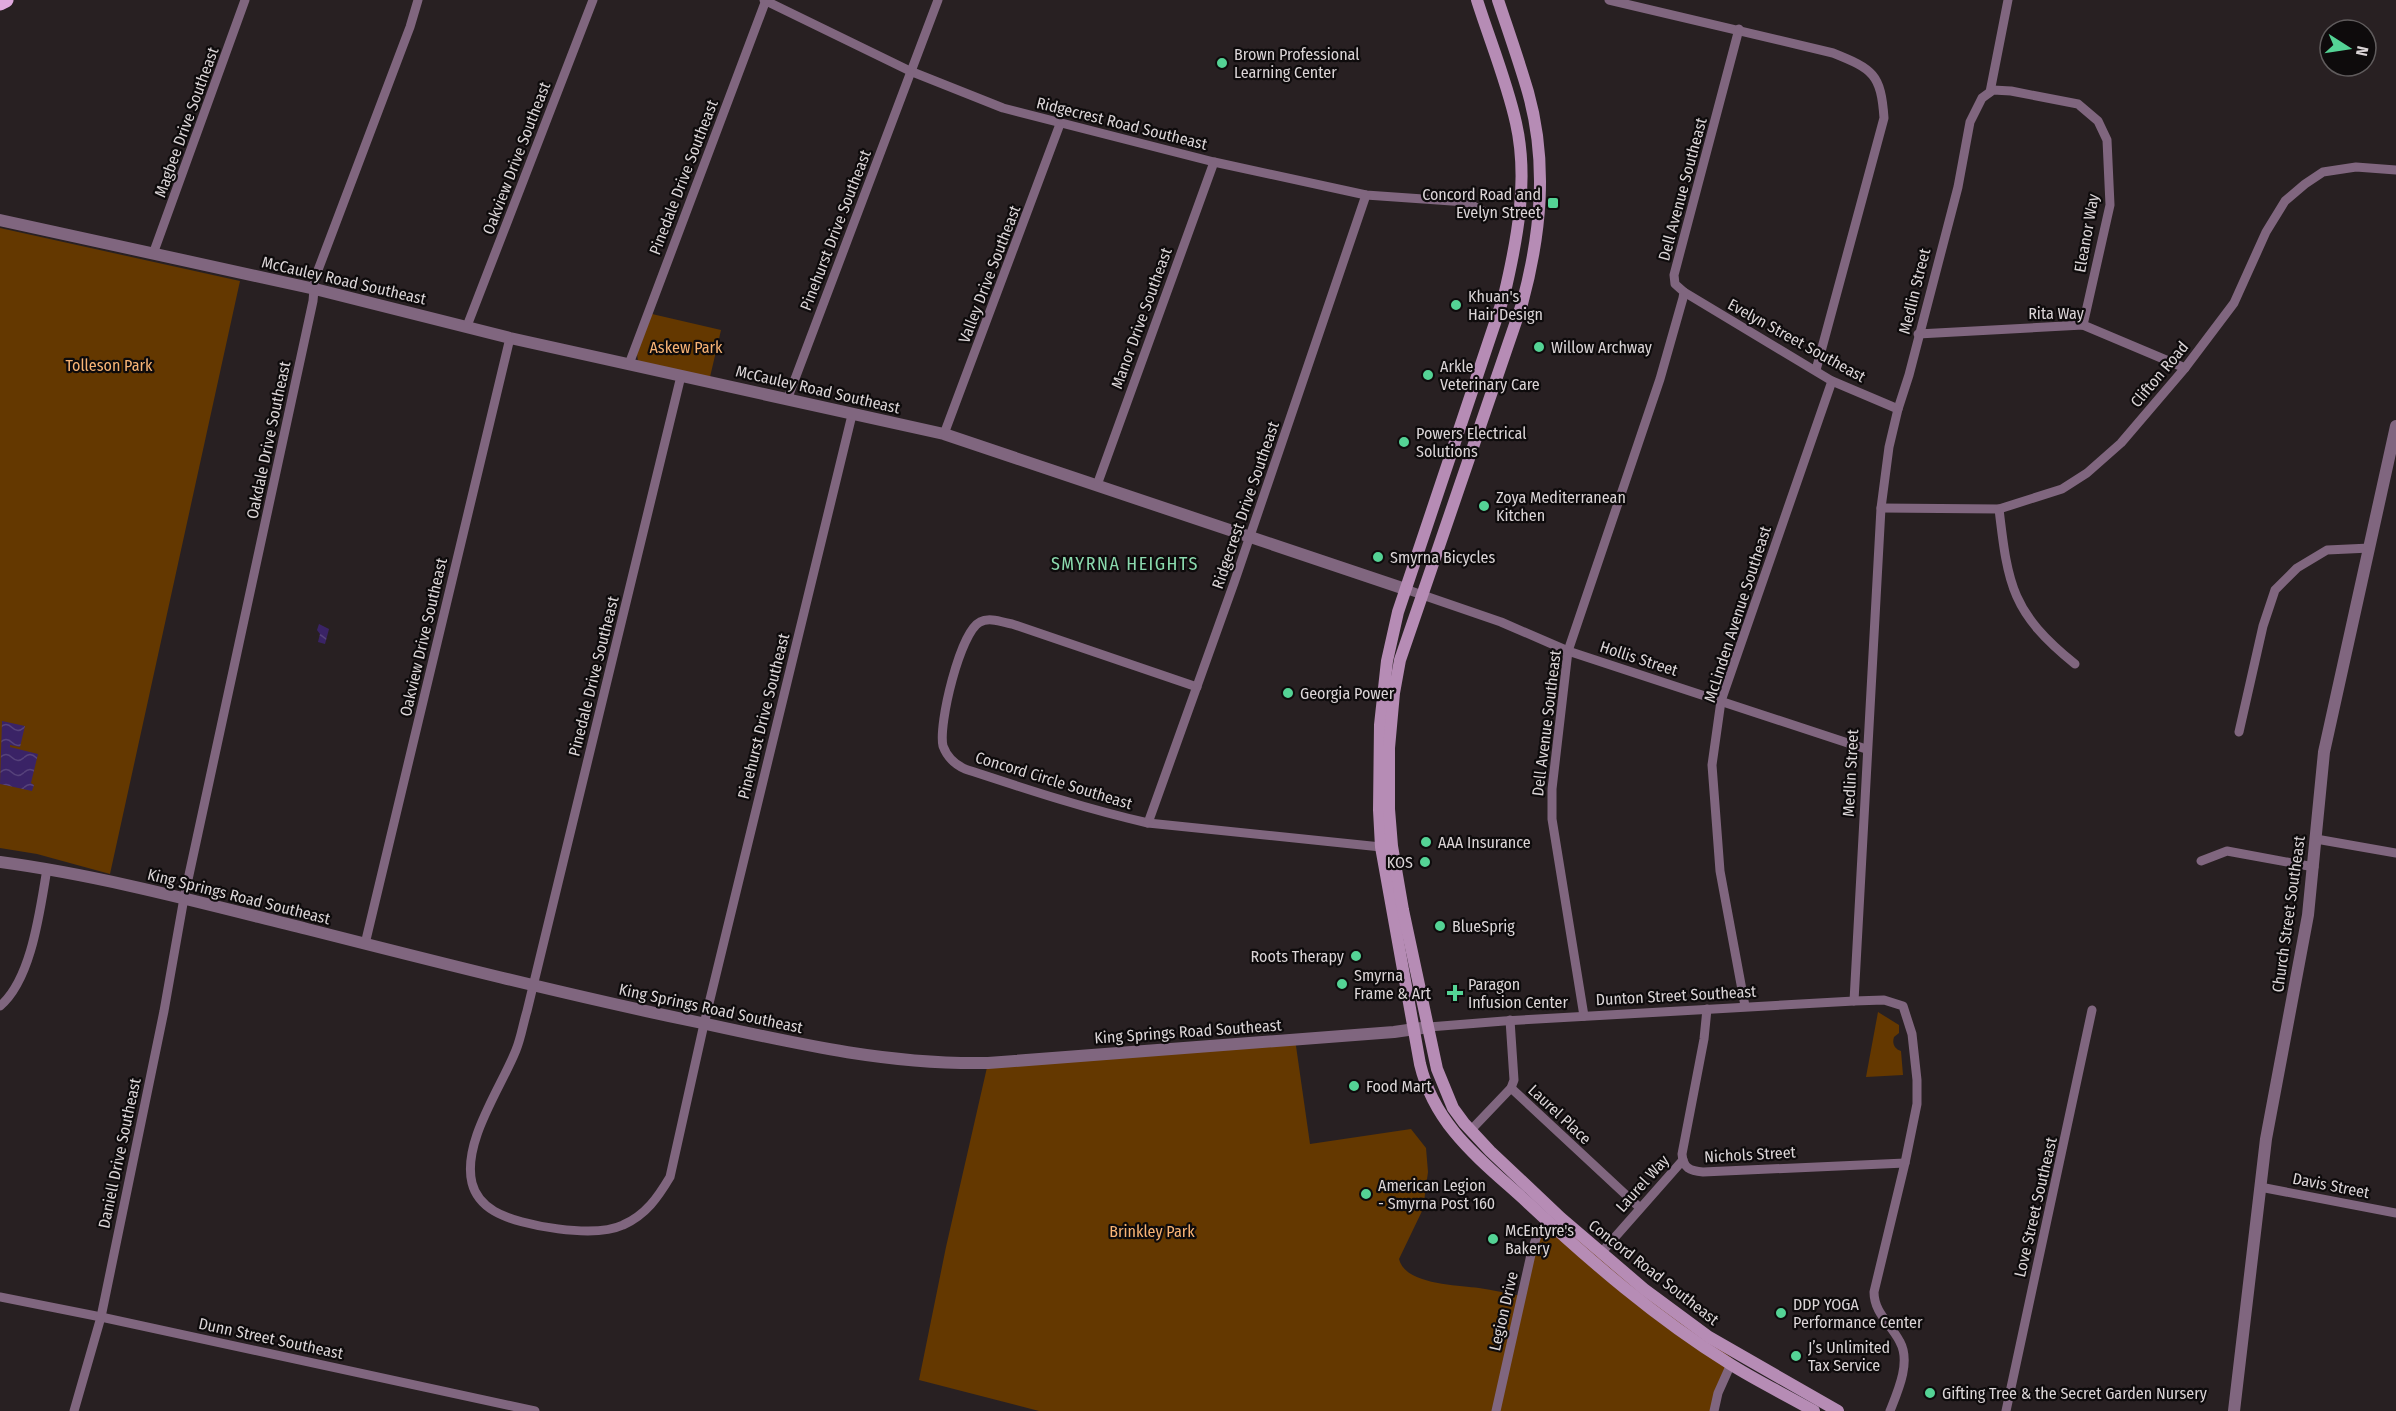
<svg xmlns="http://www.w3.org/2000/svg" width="2396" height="1411" viewBox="0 0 2396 1411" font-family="'Fira Sans Condensed',sans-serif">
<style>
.park{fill:#643800}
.water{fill:url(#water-waves)}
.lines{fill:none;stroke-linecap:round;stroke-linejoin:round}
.minor{stroke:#80667f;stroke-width:9}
.tertiary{stroke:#80667f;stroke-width:12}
.secondary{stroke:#b68cb5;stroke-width:12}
.primary{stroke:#e0a9de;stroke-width:15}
.poi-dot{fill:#54d395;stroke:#0e0b0c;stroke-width:2}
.labels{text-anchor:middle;stroke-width:4.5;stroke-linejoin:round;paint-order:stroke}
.poi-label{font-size:16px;fill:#dbd5d7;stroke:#0e0b0c;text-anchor:start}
.street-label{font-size:16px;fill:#dbd5d7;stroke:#0e0b0c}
.park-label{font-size:16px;fill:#fab576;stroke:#0e0b0c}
.neighbourhood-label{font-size:18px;letter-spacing:1.5px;fill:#8bdaae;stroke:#0e0b0c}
</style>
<defs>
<pattern id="water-waves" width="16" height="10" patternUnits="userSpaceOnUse" patternTransform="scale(1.5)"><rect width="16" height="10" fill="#3a2366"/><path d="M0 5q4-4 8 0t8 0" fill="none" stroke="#56427b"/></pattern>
</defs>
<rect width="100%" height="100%" fill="#282022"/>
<g class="park">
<path d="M0,228l240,53 -130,593 -73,-20 -37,-6z"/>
<path d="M652,314l69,16 -11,47 -72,-16 -1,-7z"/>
<path d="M1878,1012l21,13v8l-5,4c-2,6 0,12 7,14l2,24 -37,2z"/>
<path d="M1295,1039l15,105 101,-15 15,19 2,24 -5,37 -24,50c6,26 59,26 80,29 14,2 28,5 42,8l11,-46 18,-33 183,142 -19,52h-675l-120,-31 27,-133 42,-184z"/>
</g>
<g class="water">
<path d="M319,624l10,5 -4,15 -7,-2 2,-8 -3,-4z"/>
<path d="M2,721l23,5 -5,21 -10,-2v2l28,7 -7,29 3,2 -2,6 -32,-7z"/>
</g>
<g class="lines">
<g class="minor">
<path d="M764,0l146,71 93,37 211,54 152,33 100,7 24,13"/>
<path d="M1609,0l224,53c40,16 48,21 51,65l-68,252"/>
<path d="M1990,92l18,-92"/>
<path d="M153,254l92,-254"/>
<path d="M1684,292l148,89 66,28"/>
<path d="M467,326l126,-326"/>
<path d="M1918,334l165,-9 102,43"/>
<path d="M629,364l137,-364"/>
<path d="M681,376l-154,635c-4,13 -6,27 -11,39 -15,38 -54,92 -44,133 3,12 12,22 22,28 27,16 101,27 129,14 23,-10 35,-28 47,-48l34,-153 148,-609"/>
<path d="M787,400l151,-400"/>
<path d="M944,434l116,-310"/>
<path d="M1097,485l117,-323"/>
<path d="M1881,508l118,1 63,-20 25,-16 34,-30 64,-75 49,-65 32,-71 19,-31 20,-17 18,-12 33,-5 40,3"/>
<path d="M1999,509c9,77 13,104 76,155"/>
<path d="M1405,589l96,33 67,29 298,98"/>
<path d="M1197,687l-185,-63c-10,-2 -23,-7 -32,-2 -20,10 -42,103 -37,124 4,11 11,18 22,23 61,20 121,40 183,54l233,24"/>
<path d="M2239,732l24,-106 12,-36 22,-22 30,-18 43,-2"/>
<path d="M1148,823l86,-240 132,-388"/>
<path d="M2316,839l80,14"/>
<path d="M2201,861l26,-10 87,16"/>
<path d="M365,944l145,-606"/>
<path d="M1854,1001l27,-493 8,-61 9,-38 11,-34 49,-188 12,-65 12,-24 11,-8 18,1 67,13 20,17 9,19 3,65 -27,120"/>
<path d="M0,1006c32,-27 40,-97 47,-137"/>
<path d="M1745,1006l-25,-135 -8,-106 9,-64 111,-320"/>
<path d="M1707,1009l-3,30 -22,115c1,14 8,17 21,18l202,-9"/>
<path d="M1584,1016l-32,-197v-30l16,-138 92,-272 23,-81 1,-6 -9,-8 -1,-9 65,-246"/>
<path d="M1429,1027l75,-6 350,-20 30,-1 19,6 9,28 5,46v24l-12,59 -31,129c0,21 17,32 26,50 11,20 -2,49 -10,69"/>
<path d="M1511,1088l129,120"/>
<path d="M1470,1131l41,-43 3,-8 -4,-60"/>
<path d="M2260,1187l136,26"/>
<path d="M1601,1253l82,-93"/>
<path d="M0,1297l101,20 434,94"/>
<path d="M74,1411l27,-94 63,-306 20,-113 129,-597 2,-23 95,-251 8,-27"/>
<path d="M1496,1411l36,-161 6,-17 9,-12"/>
<path d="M1714,1411l4,-18 13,-29"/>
<path d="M2006,1411l86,-401"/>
</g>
<g class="tertiary">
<path d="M0,220l315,69 195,49 434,96 461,155"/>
<path d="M0,862c104,14 206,42 307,67 130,33 260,66 390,93 96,21 191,43 291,41l406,-31 35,-5"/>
<path d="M2234,1411l32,-272 42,-224 16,-163 72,-326"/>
</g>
<g class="secondary">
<path d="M1477,0c13,41 30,82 39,123 13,57 1,118 -12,173l-106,316 -11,49 -7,64 -1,85 2,37 39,217c15,63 61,96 107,138 63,59 129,116 203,162 27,17 56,31 84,47"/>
<path d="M1498,0c10,30 21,61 30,92 20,71 13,142 -6,212l-122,356 -6,33 -5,55v61l3,37 11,64 34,159 16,39 11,15 26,28 71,67 83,71 65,48 129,74"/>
</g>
<path class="primary" d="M0,3l6,-3"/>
</g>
<g class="poi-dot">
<circle cx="1222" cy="63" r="6"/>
<rect x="1547" y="197" width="12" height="12" rx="3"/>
<circle cx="1456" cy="305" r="6"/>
<circle cx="1539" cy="347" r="6"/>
<circle cx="1428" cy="375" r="6"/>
<circle cx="1404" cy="442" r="6"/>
<circle cx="1484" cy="506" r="6"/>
<circle cx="1378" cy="557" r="6"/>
<circle cx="1288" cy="693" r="6"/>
<circle cx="1426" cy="842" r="6"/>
<circle cx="1425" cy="862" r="6"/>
<circle cx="1440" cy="926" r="6"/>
<circle cx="1356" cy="956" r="6"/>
<circle cx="1342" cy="984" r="6"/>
<path d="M1452 984h6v6h6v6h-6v6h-6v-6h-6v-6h6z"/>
<circle cx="1354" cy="1086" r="6"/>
<circle cx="1366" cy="1194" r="6"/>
<circle cx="1493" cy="1239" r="6"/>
<circle cx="1781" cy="1313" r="6"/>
<circle cx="1796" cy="1356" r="6"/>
<circle cx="1930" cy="1393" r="6"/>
</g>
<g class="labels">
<g class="poi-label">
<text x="1234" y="60">Brown Professional<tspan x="1234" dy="18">Learning Center</tspan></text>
<text x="1541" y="200" text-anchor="end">Concord Road and<tspan x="1541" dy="18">Evelyn Street</tspan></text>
<text x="1468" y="302">Khuan's<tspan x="1468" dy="18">Hair Design</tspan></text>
<text x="1551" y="353">Willow Archway</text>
<text x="1440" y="372">Arkle<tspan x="1440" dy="18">Veterinary Care</tspan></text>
<text x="1416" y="439">Powers Electrical<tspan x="1416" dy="18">Solutions</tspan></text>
<text x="1496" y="503">Zoya Mediterranean<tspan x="1496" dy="18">Kitchen</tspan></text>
<text x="1390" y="563">Smyrna Bicycles</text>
<text x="1300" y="699">Georgia Power</text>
<text x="1438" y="848">AAA Insurance</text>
<text x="1413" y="868" text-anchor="end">KOS</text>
<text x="1452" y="932">BlueSprig</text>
<text x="1344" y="962" text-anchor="end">Roots Therapy</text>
<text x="1354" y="981">Smyrna<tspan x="1354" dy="18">Frame &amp; Art</tspan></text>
<text x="1468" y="990">Paragon<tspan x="1468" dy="18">Infusion Center</tspan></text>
<text x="1366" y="1092">Food Mart</text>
<text x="1378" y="1191">American Legion<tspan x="1378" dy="18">- Smyrna Post 160</tspan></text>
<text x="1505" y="1236">McEntyre's<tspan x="1505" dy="18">Bakery</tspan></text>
<text x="1793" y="1310">DDP YOGA<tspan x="1793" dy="18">Performance Center</tspan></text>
<text x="1808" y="1353">J’s Unlimited<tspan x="1808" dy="18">Tax Service</tspan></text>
<text x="1942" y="1399">Gifting Tree &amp; the Secret Garden Nursery</text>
</g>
<g class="street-label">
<text transform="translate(186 122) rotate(-70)" y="6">Magbee Drive Southeast</text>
<text transform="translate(1122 123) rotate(14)" y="6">Ridgecrest Road Southeast</text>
<text transform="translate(516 158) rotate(-69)" y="6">Oakview Drive Southeast</text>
<text transform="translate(683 177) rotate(-69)" y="6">Pinedale Drive Southeast</text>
<text transform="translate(1682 189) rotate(-75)" y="6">Dell Avenue Southeast</text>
<text transform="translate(835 230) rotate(-69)" y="6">Pinehurst Drive Southeast</text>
<text transform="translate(2086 233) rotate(-80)" y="6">Eleanor Way</text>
<text transform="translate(989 274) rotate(-69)" y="6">Valley Drive Southeast</text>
<text transform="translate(344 280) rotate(13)" y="6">McCauley Road Southeast</text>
<text transform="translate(1914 291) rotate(-76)" y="6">Medlin Street</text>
<text x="2056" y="319">Rita Way</text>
<text transform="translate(1141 318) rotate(-70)" y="6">Manor Drive Southeast</text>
<text transform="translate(1797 340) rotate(29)" y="6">Evelyn Street Southeast</text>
<text transform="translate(2159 374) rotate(-50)" y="6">Clifton Road</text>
<text transform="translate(818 389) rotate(13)" y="6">McCauley Road Southeast</text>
<text transform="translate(268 440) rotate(-78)" y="6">Oakdale Drive Southeast</text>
<text transform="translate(1245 505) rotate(-71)" y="6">Ridgecrest Drive Southeast</text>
<text transform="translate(1737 614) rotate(-72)" y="6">McLinden Avenue Southeast</text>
<text transform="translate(423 637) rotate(-77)" y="6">Oakview Drive Southeast</text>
<text transform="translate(1639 658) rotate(18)" y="6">Hollis Street</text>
<text transform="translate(593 676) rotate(-76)" y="6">Pinedale Drive Southeast</text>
<text transform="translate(763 716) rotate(-76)" y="6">Pinehurst Drive Southeast</text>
<text transform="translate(1546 723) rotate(-83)" y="6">Dell Avenue Southeast</text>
<text transform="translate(1850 773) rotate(-87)" y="6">Medlin Street</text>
<text transform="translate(1054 780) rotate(17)" y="6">Concord Circle Southeast</text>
<text transform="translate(239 896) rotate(14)" y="6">King Springs Road Southeast</text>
<text transform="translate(2288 914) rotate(-82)" y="6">Church Street Southeast</text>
<text transform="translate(1676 995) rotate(-3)" y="6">Dunton Street Southeast</text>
<text transform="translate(711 1008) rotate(12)" y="6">King Springs Road Southeast</text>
<text transform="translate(1188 1031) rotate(-4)" y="6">King Springs Road Southeast</text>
<text transform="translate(1560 1114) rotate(43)" y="6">Laurel Place</text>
<text transform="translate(119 1153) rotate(-78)" y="6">Daniell Drive Southeast</text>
<text transform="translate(1750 1154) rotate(-3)" y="6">Nichols Street</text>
<text transform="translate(1642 1183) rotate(-48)" y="6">Laurel Way</text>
<text transform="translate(2331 1185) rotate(11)" y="6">Davis Street</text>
<text transform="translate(2035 1207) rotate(-77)" y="6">Love Street Southeast</text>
<text transform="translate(1654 1272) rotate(38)" y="6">Concord Road Southeast</text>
<text transform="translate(1503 1311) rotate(-77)" y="6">Legion Drive</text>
<text transform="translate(271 1338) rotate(12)" y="6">Dunn Street Southeast</text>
</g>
<g class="park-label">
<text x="686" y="353">Askew Park</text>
<text x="109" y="371">Tolleson Park</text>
<text x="1152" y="1237">Brinkley Park</text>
</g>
<g class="neighbourhood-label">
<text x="1125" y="570">SMYRNA HEIGHTS</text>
</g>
</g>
<g transform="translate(2348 48) rotate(102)"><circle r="28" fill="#0e0b0c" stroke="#605c5d" stroke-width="1.5"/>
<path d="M0-4.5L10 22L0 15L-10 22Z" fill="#54d395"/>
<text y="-9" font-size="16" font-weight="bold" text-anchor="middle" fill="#dbd5d7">N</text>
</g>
</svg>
